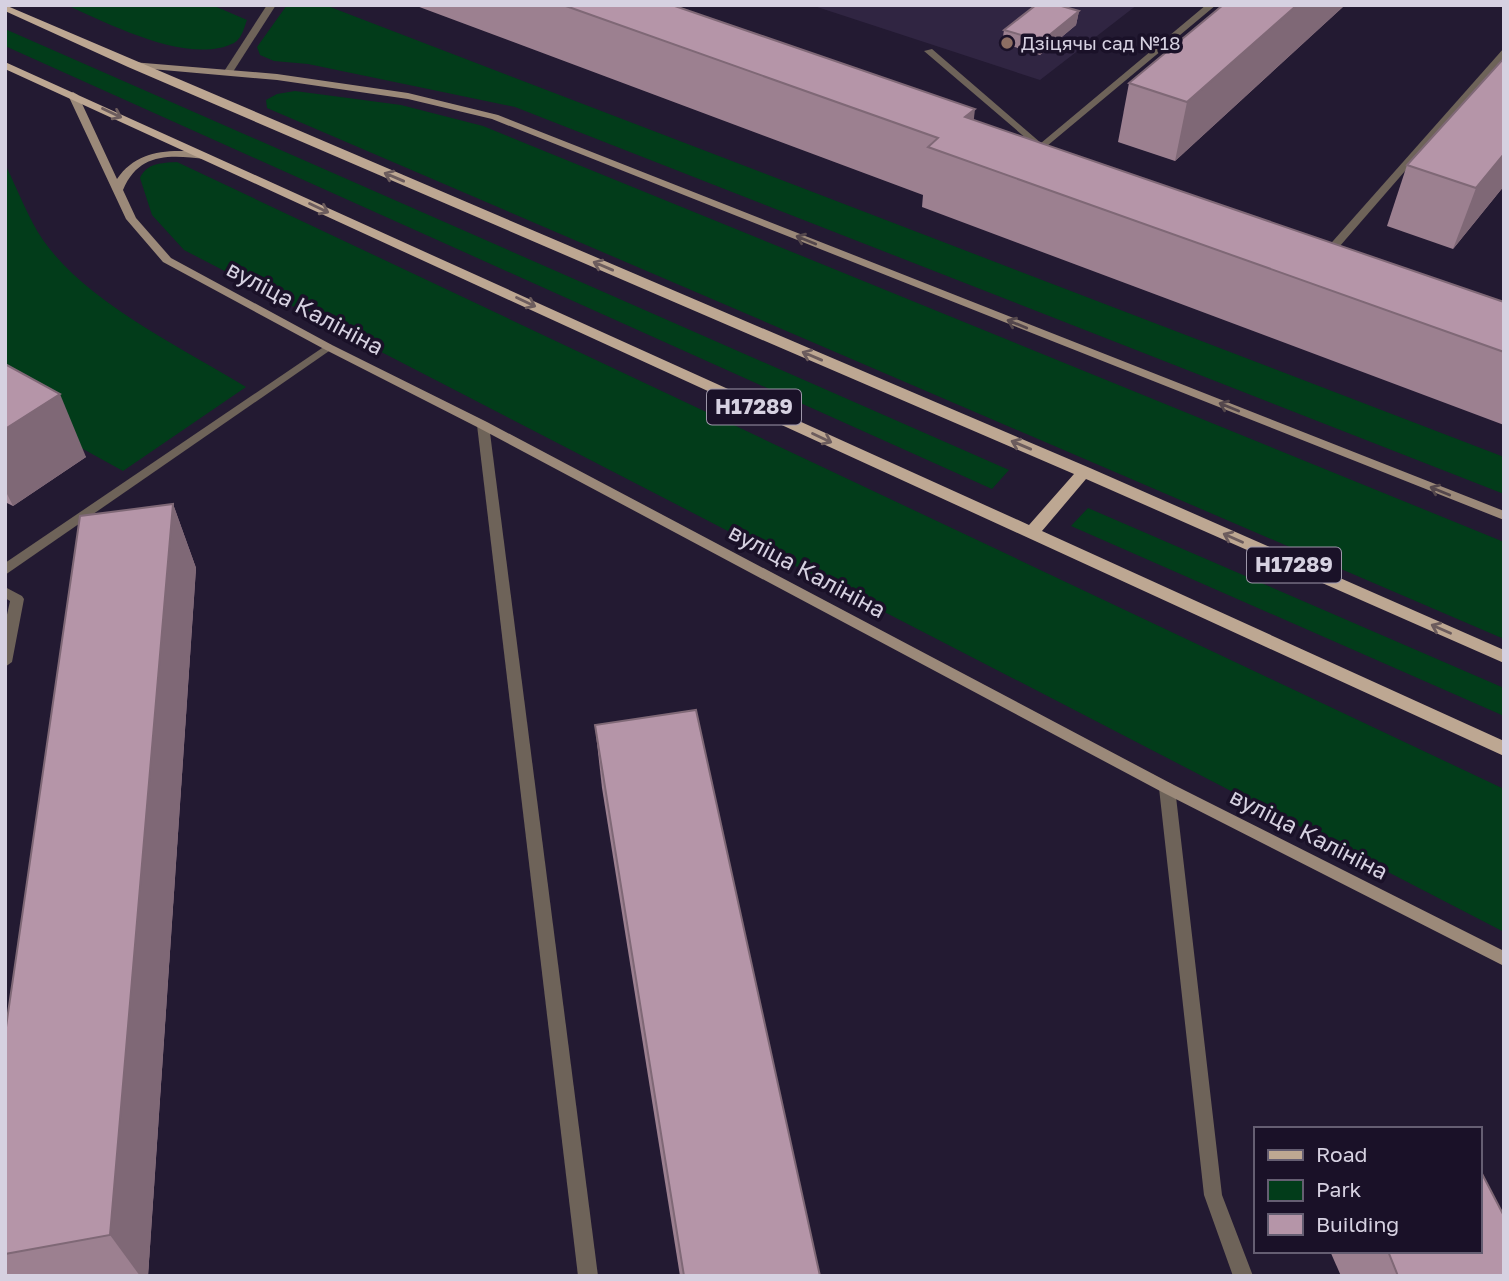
<svg xmlns="http://www.w3.org/2000/svg" width="1509" height="1281" viewBox="0 0 1509 1281" font-family="'Golos Text',sans-serif">
<style>
.built{fill:#302542}
.green{fill:#023c1a}
.lines{fill:none;stroke-linecap:round;stroke-linejoin:round}
.lane{fill:#6e6359;fill-rule:evenodd}
.secondary{fill:#9b8979;fill-rule:evenodd}
.primary{fill:#bda792;fill-rule:evenodd}
.wall{fill:#9c8090}
.shaded-wall{fill:#7f6876}
.building{fill:#b595a8;stroke:#7f6876;stroke-width:2}
.oneway{stroke:#6c5c5d}
.oneway2{stroke:#54474c}
.education-dot{fill:#8d6e63;stroke:#1a1128;stroke-width:2.5}
.labels{text-anchor:middle;stroke-width:7;stroke-linejoin:round;paint-order:stroke}
.far-poi-label{font-size:19px;fill:#d6d1e1;stroke:#1a1128;text-anchor:start}
.shield{fill:#1a1128;stroke:#9e97aa;stroke-width:2}
.shield-label{font-size:21px;font-weight:bold;fill:#d6d1e1}
.street-label{font-size:23px;fill:#d6d1e1;stroke:#1a1128}
</style>
<rect width="100%" height="100%" fill="#231a32"/>
<path class="built" d="M811,5h326l-97,75z"/>
<g class="green">
<path d="M66,5h146l35,15c-3,8 -5,18 -13,23 -46,23 -126,-20 -168,-38z"/>
<path d="M287,5h38l1179,452v37l-989,-387 -207,-43 -34,-3 -14,-6 -3,-8z"/>
<path d="M5,29l1004,441 -17,19 -987,-443z"/>
<path d="M295,91l106,14 82,21 1021,416v97l-1237,-531 -1,-8 11,-6z"/>
<path d="M177,162l1327,627v143l-1320,-682 -32,-35 -12,-37c7,-15 21,-15 37,-16z"/>
<path d="M5,164c12,24 23,54 38,76 44,63 138,107 203,147l-123,84 -118,-65z"/>
<path d="M1088,508l416,180v28l-433,-190z"/>
</g>
<g class="lines">
<g class="lane">
<path d="M267,5h9l-45,70h-6l-2,-2z"/>
<path d="M1206,5h10l-175,146 -117,-100 8,-2 109,94z"/>
<path d="M1504,48v9l-171,197h-8v-4z"/>
<path d="M328,344l4,1v4l-327,226v-12z"/>
<path d="M483,421l6,4 109,851h-20l-101,-851z"/>
<path d="M5,587l17,9 2,3 -12,63 -7,5v-43l5,-23 -5,-3z"/>
<path d="M1167,782l5,2 3,4 47,407 31,81h-20l-29,-81 -45,-407 3,-4z"/>
</g>
<g class="secondary">
<path d="M132,62l145,12 131,19 90,22 1006,396v9l-1012,-401 -84,-20 -131,-19 -148,-13 -2,-2z"/>
<path d="M73,92l5,3 39,84c16,-24 41,-29 68,-28 9,1 19,0 26,5l-5,3c-36,-4 -67,-7 -83,31l13,28 35,40 161,87 155,77 685,362 332,167v15l-342,-174 -683,-364 -155,-79 -161,-87 -37,-43 -58,-124z"/>
</g>
<path class="primary" d="M5,5l1085,463 414,182v13l-418,-184 -44,52 462,210v15l-1499,-687v-7l1024,463 45,-51 -946,-407 -123,-56z"/>
</g>
<g class="wall">
<path d="M414,5h258l302,115 530,182v123l-582,-218 1,-12z"/>
<path d="M1223,5h122l-170,156 -57,-19 11,-59z"/>
<path d="M1079,11l-3,14 -36,30 -38,-12 2,-13z"/>
<path d="M1504,58v128l-51,63 -66,-23 20,-61z"/>
<path d="M5,364l81,93 -73,49 -8,-4z"/>
<path d="M173,504l23,64 -48,708h-143v-242z"/>
<path d="M595,725l225,551h-140l-78,-488z"/>
<path d="M1330,1251h149l25,25h-163z"/>
</g>
<g class="shaded-wall">
<path d="M1297,5h48l-170,156 12,-59z"/>
<path d="M1079,11l-3,14 -36,30 2,-14z"/>
<path d="M975,109l-6,53 -4,-45z"/>
<path d="M1504,154v32l-51,63 23,-61z"/>
<path d="M60,394l26,63 -73,49 -8,-16v-61z"/>
<path d="M173,504l23,64 -48,708h-8l-30,-41z"/>
</g>
<g class="building">
<path d="M563,5h109l303,104 -10,8 539,185v50l-576,-205 10,-9z"/>
<path d="M1036,5h22l21,6 -37,30 -38,-11z"/>
<path d="M1223,5h74l-110,97 -58,-19z"/>
<path d="M1504,58v96l-28,34 -69,-23z"/>
<path d="M5,364l55,30 -55,35z"/>
<path d="M173,504l-63,731 -105,19v-220l75,-518z"/>
<path d="M696,710l124,566h-136l-89,-551z"/>
<path d="M1479,1168l25,48v60h-106l-10,-25h91z"/>
</g>
<defs><path id="oneway-shaft" d="M-6 0H5M1.5-3L5.5 0L1.5 3" fill="none" stroke-width="1.6" stroke-linecap="round" stroke-linejoin="round" transform="scale(1.75)"/></defs>
<g class="oneway">
<use href="#oneway-shaft" transform="translate(112 113) rotate(25)"/>
<use href="#oneway-shaft" transform="translate(394 177) rotate(-157)"/>
<use href="#oneway-shaft" transform="translate(319 208) rotate(25)"/>
<use href="#oneway-shaft" transform="translate(603 266) rotate(-157)"/>
<use href="#oneway-shaft" transform="translate(526 302) rotate(25)"/>
<use href="#oneway-shaft" transform="translate(812 356) rotate(-157)"/>
<use href="#oneway-shaft" transform="translate(822 438) rotate(25)"/>
<use href="#oneway-shaft" transform="translate(1021 445) rotate(-157)"/>
<use href="#oneway-shaft" transform="translate(1233 538) rotate(-156)"/>
<use href="#oneway-shaft" transform="translate(1441 629) rotate(-156)"/>
</g>
<g class="oneway2">
<use href="#oneway-shaft" transform="translate(806 240) rotate(-158)"/>
<use href="#oneway-shaft" transform="translate(1017 324) rotate(-158)"/>
<use href="#oneway-shaft" transform="translate(1229 407) rotate(-158)"/>
<use href="#oneway-shaft" transform="translate(1440 491) rotate(-158)"/>
</g>
<circle class="education-dot" cx="1007" cy="43" r="7"/>
<g class="labels">
<g class="far-poi-label">
<text x="1021" y="50">Дзіцячы сад №18</text>
</g>
<g class="shield">
<rect x="707" y="389.5" width="94" height="35" rx="5"/>
<rect x="1247" y="547.5" width="94" height="35" rx="5"/>
</g>
<g class="shield-label">
<text x="754" y="414">Н17289</text>
<text x="1294" y="572">Н17289</text>
</g>
<g class="street-label">
<text transform="translate(305 308) rotate(28)" y="8">вуліца Калініна</text>
<text transform="translate(807 571) rotate(28)" y="8">вуліца Калініна</text>
<text transform="translate(1309 834) rotate(27)" y="8">вуліца Калініна</text>
</g>
</g>
<rect width="1509" height="1281" fill="none" stroke="#d6d1e1" stroke-width="14"/>
<rect x="1254" y="1127" width="228" height="126" fill="#1a1128" stroke="#655e72" stroke-width="2"/>
<rect x="1268" y="1150" width="35" height="10" fill="#bda792" stroke="#655e72" stroke-width="2"/>
<text x="1316" y="1162" font-size="21" fill="#d6d1e1">Road</text>
<rect x="1268" y="1180" width="35" height="21" fill="#023c1a" stroke="#655e72" stroke-width="2"/>
<text x="1316" y="1197" font-size="21" fill="#d6d1e1">Park</text>
<rect x="1268" y="1214" width="35" height="21" fill="#b595a8" stroke="#655e72" stroke-width="2"/>
<text x="1316" y="1232" font-size="21" fill="#d6d1e1">Building</text>
</svg>
